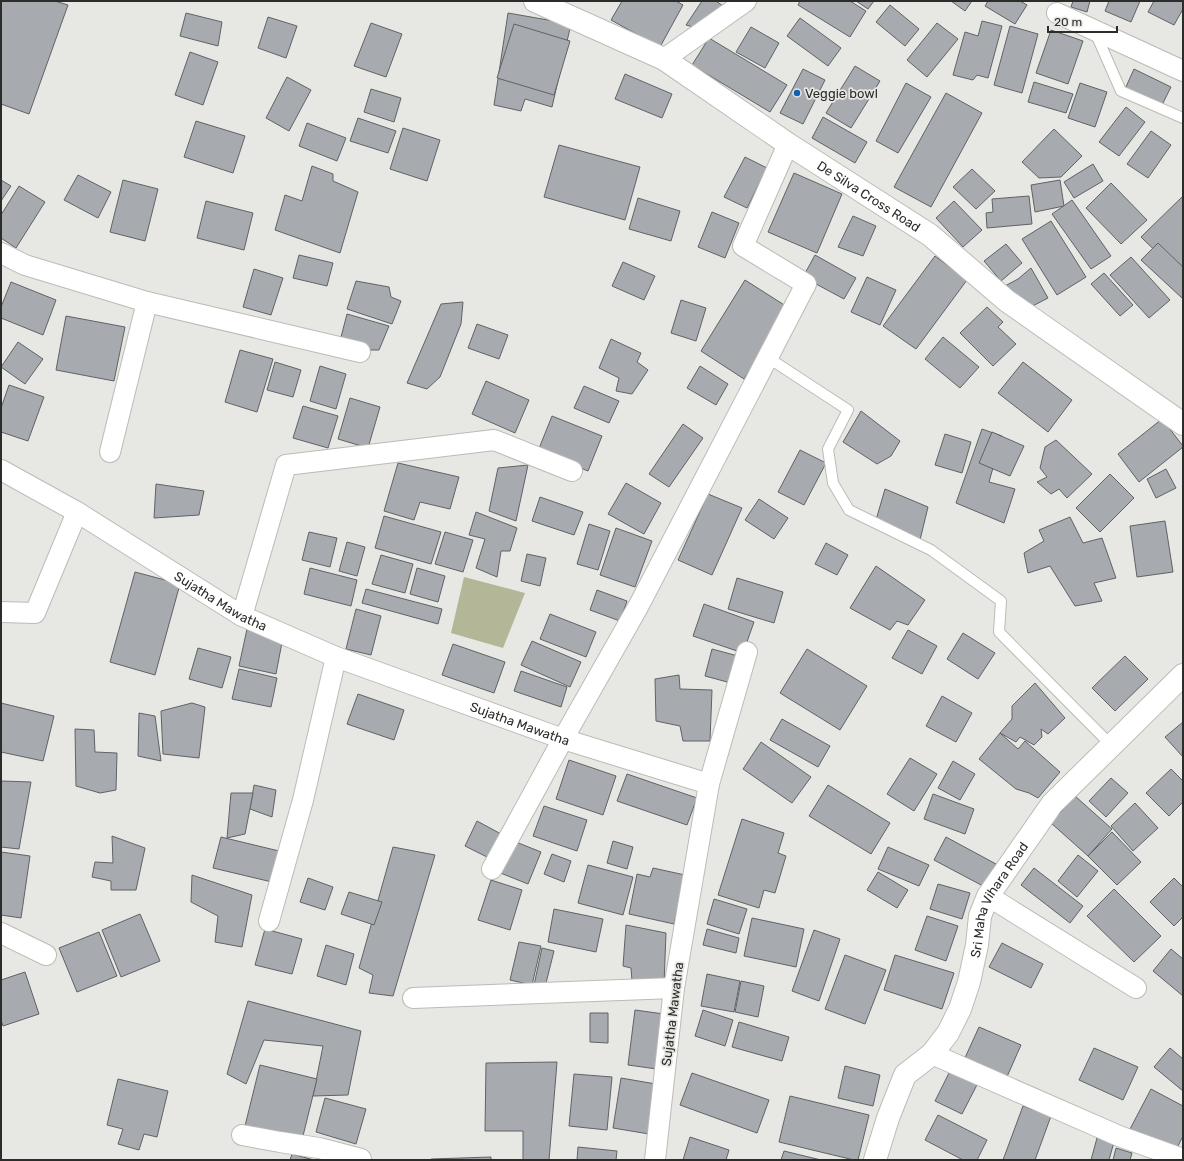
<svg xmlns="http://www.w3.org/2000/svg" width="1184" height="1161" viewBox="0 0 1184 1161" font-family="Rubik,sans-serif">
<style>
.green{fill:#b3b798}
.building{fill:#a7aaae;stroke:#606366}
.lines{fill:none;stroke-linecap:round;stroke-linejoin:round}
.service-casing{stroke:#bbbbb7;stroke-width:12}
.minor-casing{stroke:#bbbbb7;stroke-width:22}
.tertiary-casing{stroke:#bbbbb7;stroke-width:24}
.service{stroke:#fff;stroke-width:10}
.minor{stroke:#fff;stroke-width:20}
.tertiary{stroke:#fff;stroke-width:22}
.poi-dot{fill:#0e62b0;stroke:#e7e7e3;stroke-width:1.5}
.labels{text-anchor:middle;stroke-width:3.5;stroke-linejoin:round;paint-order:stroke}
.poi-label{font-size:13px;fill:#2c2c2a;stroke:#e7e7e3;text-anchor:start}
.street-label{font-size:13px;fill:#2c2c2a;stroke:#e7e7e3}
</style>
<rect width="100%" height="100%" fill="#e7e7e3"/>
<path class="green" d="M464,577l61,16 -22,55 -52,-15z"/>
<g class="building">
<path d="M1,1h54l13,4 -39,109 -28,-10z"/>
<path d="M622,1h54l7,4 -23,42 -49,-27z"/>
<path d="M702,1h14l7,5 -26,22 -11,-3z"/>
<path d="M800,1h50l16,10 -16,26 -52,-32z"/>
<path d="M856,1h18l-6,8z"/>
<path d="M951,1h21l-7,10z"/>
<path d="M988,1h32l7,4 -12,19 -30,-18z"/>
<path d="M1073,1h17l-3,11 -16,-5z"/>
<path d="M1109,1h31l-9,21 -26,-11z"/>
<path d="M1154,1h29v8l-9,16 -26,-13z"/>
<path d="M890,5l29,24 -14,17 -29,-24z"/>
<path d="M186,13l36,9 -4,24 -38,-10z"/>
<path d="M508,13l63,11 -19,83 -27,-8 -4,12 -27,-6z"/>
<path d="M268,17l29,9 -11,32 -28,-10z"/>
<path d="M800,18l41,30 -13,18 -41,-30z"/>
<path d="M982,21l20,5 -14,52 -11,-3 -4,5 -20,-5 12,-43 13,4z"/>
<path d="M371,23l31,11 -16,43 -32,-11z"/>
<path d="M937,23l21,16 -31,38 -20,-17z"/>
<path d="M514,24l56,17 -16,54 -57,-17z"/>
<path d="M1010,26l28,8 -16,59 -28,-8z"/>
<path d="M751,27l28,16 -14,25 -29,-16z"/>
<path d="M1051,30l32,11 -15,43 -32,-11z"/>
<path d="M709,38l78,47 -17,27 -78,-47z"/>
<path d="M190,52l28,10 -15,43 -28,-10z"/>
<path d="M855,66l25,15 -29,47 -25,-15z"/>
<path d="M803,69l22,11 -22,44 -23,-11z"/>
<path d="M1134,69l37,18 -10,20 -36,-18z"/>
<path d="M625,74l47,20 -10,24 -47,-19z"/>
<path d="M287,77l24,13 -22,41 -23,-13z"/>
<path d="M1034,82l39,12 -7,19 -38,-11z"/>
<path d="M906,83l25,14 -33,56 -22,-12z"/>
<path d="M1080,83l27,9 -12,35 -27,-9z"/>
<path d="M371,89l30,9 -7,24 -30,-10z"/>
<path d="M946,93l36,20 -51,94 -37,-20z"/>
<path d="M1126,107l19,15 -26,34 -20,-14z"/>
<path d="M823,117l44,25 -12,21 -43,-25z"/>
<path d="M358,118l38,13 -8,22 -38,-12z"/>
<path d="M196,121l49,15 -12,37 -49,-16z"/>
<path d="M307,123l39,15 -9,23 -38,-15z"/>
<path d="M403,128l37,12 -13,41 -37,-12z"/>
<path d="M1054,129l28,27 -21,21 -22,1 -17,-16z"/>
<path d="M1151,131l20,14 -23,33 -21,-14z"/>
<path d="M559,145l81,22 -15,53 -81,-23z"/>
<path d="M745,157l22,11 -20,40 -23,-11z"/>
<path d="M1093,164l10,17 -29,17 -10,-16z"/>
<path d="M312,166l21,8v7l25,11 -18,61 -65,-23 10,-35 17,6z"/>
<path d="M972,169l23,22 -19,18 -23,-22z"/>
<path d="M794,173l48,21 -25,59 -49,-21z"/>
<path d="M78,175l33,17 -13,26 -34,-18z"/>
<path d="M1,180l10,6 -10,15z"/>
<path d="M123,180l35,9 -13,52 -35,-9z"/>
<path d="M1060,180l4,26 -29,6 -4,-27z"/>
<path d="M1111,183l36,37 -26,24 -35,-36z"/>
<path d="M19,186l26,16 -29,46 -15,-10v-23z"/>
<path d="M1029,196l3,28 -45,4 -1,-15 7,-1 -1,-13z"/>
<path d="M1183,196v68l-7,7 -35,-34z"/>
<path d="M638,198l42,13 -9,30 -42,-12z"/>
<path d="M1072,200l39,56 -20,13 -39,-55z"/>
<path d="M206,201l47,12 -9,37 -47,-12z"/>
<path d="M954,201l28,29 -19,17 -27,-29z"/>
<path d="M712,212l27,11 -14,35 -27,-11z"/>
<path d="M853,216l23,10 -13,30 -25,-9z"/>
<path d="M1051,221l35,56 -29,18 -35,-56z"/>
<path d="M1158,243l25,24v29l-1,2 -41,-38z"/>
<path d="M1006,244l16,19 -21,18 -17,-20z"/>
<path d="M299,255l34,8 -6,23 -34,-8z"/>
<path d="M815,255l41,23 -12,21 -41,-22z"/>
<path d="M935,256l32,24 -51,69 -33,-23z"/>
<path d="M1131,257l39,43 -21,18 -39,-43z"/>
<path d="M623,262l32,14 -11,24 -32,-14z"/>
<path d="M1031,268l17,30 -23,12 -22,-23 15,-8z"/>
<path d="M254,269l29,9 -12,37 -28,-8z"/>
<path d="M1104,273l29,32 -13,11 -29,-32z"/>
<path d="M867,277l29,13 -16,35 -29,-13z"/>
<path d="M745,280l44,28 -45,71 -43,-28z"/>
<path d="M356,281l33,6 2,10 10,4 -9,23 -45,-15z"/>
<path d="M11,282l45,18 -13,35 -42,-17v-11z"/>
<path d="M681,300l25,8 -10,33 -25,-8z"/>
<path d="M463,302l-2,22 -21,53 -13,12 -20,-6 34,-79z"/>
<path d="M987,307l16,15 -5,5 18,17 -23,22 -33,-33z"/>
<path d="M347,314l42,12 -10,24h-15l-24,-9z"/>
<path d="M66,316l59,11 -11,54 -58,-11z"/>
<path d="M477,324l31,11 -9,24 -31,-11z"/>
<path d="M943,337l36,30 -19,21 -35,-29z"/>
<path d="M611,339l30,14 -4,9 11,8 -16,24 -16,-3 3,-13 -20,-10z"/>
<path d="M18,342l25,17 -18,25 -24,-17z"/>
<path d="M240,350l33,9 -16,53 -32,-10z"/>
<path d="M275,362l26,8 -8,27 -26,-7z"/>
<path d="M1023,362l49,38 -24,32 -50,-39z"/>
<path d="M320,366l26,8 -10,35 -26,-8z"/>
<path d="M700,366l28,18 -12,21 -29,-17z"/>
<path d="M486,381l43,19 -14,33 -43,-19z"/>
<path d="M9,385l35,12 -16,44 -27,-9v-24z"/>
<path d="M584,386l35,15 -10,22 -35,-15z"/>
<path d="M350,398l30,9 -12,41 -30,-9z"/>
<path d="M303,406l35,10 -10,32 -35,-10z"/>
<path d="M861,411l39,30 -9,15 -14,8 -34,-22z"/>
<path d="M552,416l50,20 -14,35 -50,-20z"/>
<path d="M1162,419l21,27v1l-44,35 -21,-28z"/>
<path d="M683,424l20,14 -34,49 -20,-13z"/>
<path d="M982,429l20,7 -13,46 26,7 -11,34 -48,-20z"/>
<path d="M992,432l32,14 -14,30 -31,-13z"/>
<path d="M945,434l26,8 -9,31 -27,-8z"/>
<path d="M1056,440l36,34 -25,24 -8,-9 -8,5 -14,-12 10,-5 -7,-9 5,-21z"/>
<path d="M800,450l26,13 -22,42 -26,-13z"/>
<path d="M398,463l61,14 -9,32 -30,-7 -6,18 -30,-9z"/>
<path d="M528,465l-12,56 -27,-10 9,-43z"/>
<path d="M1166,469l10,19 -20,10 -9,-19z"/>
<path d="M1110,474l24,24 -34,34 -24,-24z"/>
<path d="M626,483l35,20 -17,31 -36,-20z"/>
<path d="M156,484l48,7 -5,24 -45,3z"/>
<path d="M885,489l43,18 -8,33 -44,-20z"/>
<path d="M708,494l34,14 -30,67 -34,-15z"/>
<path d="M540,497l43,15 -9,23 -42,-14z"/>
<path d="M759,499l29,19 -14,21 -29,-19z"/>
<path d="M476,512l41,16 -7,23h-9l-4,26 -21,-9 9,-29 -16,-4z"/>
<path d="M384,516l57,16 -10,32 -56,-16z"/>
<path d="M1070,517l13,26 19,-5 14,40 -22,5 8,18 -27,5 -25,-40 -22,7 -4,-20 20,-12 -5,-11z"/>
<path d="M1165,521l8,51 -36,5 -7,-51z"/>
<path d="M589,524l21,7 -12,39 -21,-6z"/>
<path d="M616,528l36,13 -17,46 -35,-12z"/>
<path d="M309,532l28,6 -7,29 -28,-7z"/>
<path d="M445,532l28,8 -10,32 -28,-8z"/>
<path d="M347,542l18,5 -8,29 -18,-5z"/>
<path d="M826,543l22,12 -11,20 -22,-11z"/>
<path d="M527,554l19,4 -6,28 -19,-5z"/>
<path d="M381,555l32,9 -8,29 -33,-9z"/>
<path d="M876,566l49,34 -17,25 -11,-4 -7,9 -40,-22z"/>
<path d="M310,568l47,12 -6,26 -47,-12z"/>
<path d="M417,568l28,8 -7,26 -28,-8z"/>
<path d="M135,572l45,12 -25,91 -45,-13z"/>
<path d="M737,578l46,14 -9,31 -46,-14z"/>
<path d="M366,589l76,20 -4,15 -76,-21z"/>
<path d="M597,590l30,11 -7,20 -30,-11z"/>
<path d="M704,604l50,18 -11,31 -50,-17z"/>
<path d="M356,609l25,7 -10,39 -25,-6z"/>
<path d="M550,614l46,18 -10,25 -46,-18z"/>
<path d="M247,629l36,8 -7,37 -37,-8z"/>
<path d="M908,630l29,16 -15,28 -30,-16z"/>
<path d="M963,633l32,20 -17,26 -31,-20z"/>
<path d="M532,641l49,21 -11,25 -49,-22z"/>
<path d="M453,644l52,18 -11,31 -52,-18z"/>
<path d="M198,648l33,9 -9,31 -33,-9z"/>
<path d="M712,649l26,7 -7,27 -26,-7z"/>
<path d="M807,649l60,37 -27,44 -60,-37z"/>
<path d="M1125,656l23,23 -33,32 -23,-23z"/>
<path d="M239,669l38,9 -6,29 -39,-8z"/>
<path d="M521,671l46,16 -6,20 -47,-16z"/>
<path d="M679,675l1,14 32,1 -2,51h-27l-3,-15 -24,-5 -1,-42z"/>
<path d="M1035,683l30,35 -17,16 -7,-5 1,8 -8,8 -14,-8 -4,5 -16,-9 12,-14v-13z"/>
<path d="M358,694l46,16 -10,30 -47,-16z"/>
<path d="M942,696l30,17 -16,29 -30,-16z"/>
<path d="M1,703l53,13 -11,45 -42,-9z"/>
<path d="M192,703l13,4 -6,51 -36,-4 -2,-43z"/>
<path d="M139,713l16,3 6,45 -23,-5z"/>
<path d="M782,719l48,27 -12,21 -48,-27z"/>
<path d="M1183,722v35l-18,-20z"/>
<path d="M75,729l19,1 1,22 22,1 -1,37 -16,3 -24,-7z"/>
<path d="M1000,733l18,16 7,-8 35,31 -22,26 -9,-5 -13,-4 -37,-30z"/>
<path d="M761,742l50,35 -19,26 -49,-34z"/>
<path d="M910,758l27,16 -23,37 -27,-17z"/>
<path d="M569,760l47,16 -13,39 -47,-16z"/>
<path d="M953,761l22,13 -15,26 -22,-12z"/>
<path d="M1171,769l12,12v21l-14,14 -23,-23z"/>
<path d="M627,774l70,24 -10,27 -70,-24z"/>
<path d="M1111,778l17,15 -22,24 -17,-16z"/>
<path d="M1,781l30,1 -12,67 -18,-2z"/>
<path d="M254,785l22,5 -4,27 -22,-8z"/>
<path d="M828,785l62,38 -19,31 -62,-38z"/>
<path d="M231,793h22l-8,41 -18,4z"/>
<path d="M933,794l41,15 -9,25 -41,-15z"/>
<path d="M1075,796l37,33 -24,27 -37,-33z"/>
<path d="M1135,803l23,25 -25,23 -22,-25z"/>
<path d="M544,806l43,14 -10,31 -44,-15z"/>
<path d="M742,819l42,14 -6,20 8,3 -11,37 -11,-3 -5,18 -41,-13z"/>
<path d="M477,821l24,13 -12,24 -24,-12z"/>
<path d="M1112,832l29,30 -24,23 -29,-29z"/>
<path d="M112,836l33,12 -9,42h-25v-9l-19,-4 3,-15 18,1z"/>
<path d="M221,837l58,14 -7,31 -59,-14z"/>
<path d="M946,837l50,27 -13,22 -49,-26z"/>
<path d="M511,840l30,12 -13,32 -30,-12z"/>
<path d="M613,841l20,6 -6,22 -20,-6z"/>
<path d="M393,847l42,8 -42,141 -24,-3 4,-18 -14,-7z"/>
<path d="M888,847l41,18 -10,21 -41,-17z"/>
<path d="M1,852l29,4 -9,62 -20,-3z"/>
<path d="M552,854l19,7 -7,21 -20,-8z"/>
<path d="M1078,855l20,16 -21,26 -19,-16z"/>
<path d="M588,865l45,12 -10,38 -45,-12z"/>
<path d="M653,868l32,7 -11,49 -45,-10 8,-40 13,3z"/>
<path d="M1034,868l49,38 -13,17 -49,-38z"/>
<path d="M878,872l30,18 -11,18 -30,-18z"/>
<path d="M192,875l60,20 -10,52 -27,-5 3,-26 -27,-14z"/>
<path d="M308,878l25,9 -8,23 -25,-8z"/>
<path d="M1174,878l9,9v30l-9,9 -24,-24z"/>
<path d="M491,880l31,10 -12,40 -32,-10z"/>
<path d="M938,884l32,9 -8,26 -32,-10z"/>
<path d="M1114,889l47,47 -27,26 -47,-46z"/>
<path d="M349,892l33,10 -8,23 -33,-11z"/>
<path d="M714,899l33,10 -8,25 -32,-10z"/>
<path d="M554,909l49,10 -7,33 -48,-10z"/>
<path d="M140,914l20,47 -39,16 -19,-47z"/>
<path d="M927,916l31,10 -12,35 -31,-11z"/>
<path d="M752,918l52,11 -8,38 -52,-11z"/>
<path d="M626,925l40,8 -2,51 -32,-3 -1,-13 -8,-2z"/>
<path d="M265,929l37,10 -10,35 -37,-9z"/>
<path d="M707,929l32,9 -3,15 -33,-8z"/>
<path d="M814,930l26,9 -21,62 -27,-10z"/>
<path d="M99,932l18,44 -40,16 -18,-44z"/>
<path d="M519,942l22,4 -9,39 -22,-5z"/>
<path d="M1002,943l41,21 -12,24 -42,-21z"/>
<path d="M326,945l28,9 -8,31 -29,-9z"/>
<path d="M542,948l12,3 -9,36 -11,-2z"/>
<path d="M1171,949l12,10v37l-30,-25z"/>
<path d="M845,955l41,15 -21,54 -40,-15z"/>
<path d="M895,955l59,18 -12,36 -58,-19z"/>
<path d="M25,972l14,42 -36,12 -2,-6v-40z"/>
<path d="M707,974l33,7 -6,31 -33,-6z"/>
<path d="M741,981l23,5 -6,31 -23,-5z"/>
<path d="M248,1001l113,30 -13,64 -35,1 10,-50 -59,-6 -18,44 -19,-10z"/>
<path d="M635,1010l29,4 -7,55 -29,-4z"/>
<path d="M703,1010l30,10 -8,26 -30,-10z"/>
<path d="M590,1013h18v30l-18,-1z"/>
<path d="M739,1022l50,15 -7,24 -50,-14z"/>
<path d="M979,1027l42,18 -15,34 -42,-19z"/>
<path d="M1094,1048l44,19 -15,33 -44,-20z"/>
<path d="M1170,1048l13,11v32l-29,-24z"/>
<path d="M557,1062l-8,98h-26v-29h-38l1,-68z"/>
<path d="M260,1065l57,14 -15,61 -57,-14z"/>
<path d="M953,1065l27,14 -18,35 -27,-13z"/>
<path d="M845,1066l35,9 -7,31 -35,-8z"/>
<path d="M692,1073l77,27 -12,33 -77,-28z"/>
<path d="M574,1074l38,3 -5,53 -38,-4z"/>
<path d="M621,1078l35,6 -7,50 -36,-6z"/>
<path d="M118,1079l50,12 -11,46 -13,-3 -5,16 -21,-6 5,-15 -16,-4z"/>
<path d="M1151,1089l32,17v30l-8,16 -45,-23z"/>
<path d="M790,1096l79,19 -11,45h-4l-75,-18z"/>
<path d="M325,1098l41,11 -10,35 -40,-12z"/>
<path d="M1023,1106l28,10 -16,44h-32z"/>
<path d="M938,1115l49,25 -10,20h-14l-38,-20z"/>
<path d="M690,1137l39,13 -3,10h-43z"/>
<path d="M1097,1138l17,4 -5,18h-18z"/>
<path d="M578,1147l39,4 -1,9h-39z"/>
<path d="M1116,1148l16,5 -2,7h-17z"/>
<path d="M784,1151l37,9h-40z"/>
<path d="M292,1154l22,6h-24z"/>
<path d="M491,1157v3h-60v-1z"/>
</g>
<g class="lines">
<defs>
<g id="service">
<path d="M1095,32l26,59 62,27"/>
<path d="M767,357l81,53 -20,39 5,34 16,27 82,40 70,51 -2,31 112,113"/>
</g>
<g id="minor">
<path d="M1057,13l126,58"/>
<path d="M664,59l82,-58"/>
<path d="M1,253l24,12 122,37 213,50"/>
<path d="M110,452l37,-150"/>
<path id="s1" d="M1,470l76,42 165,104 94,41 227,82 146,45 -35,204 -19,172"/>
<path d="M1,612l34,1 42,-101"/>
<path d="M242,616l44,-151 208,-25 78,31"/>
<path d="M709,784l38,-132"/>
<path d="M492,869l71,-130 75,-132 168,-323 -63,-38 45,-102"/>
<path d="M988,896l148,92"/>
<path d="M269,921l34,-121 33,-143"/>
<path d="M1,933l45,22"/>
<path d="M413,998l261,-10"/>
<path d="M932,1054l187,82 64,23"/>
<path d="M242,1135l38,7 39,6 42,11v1"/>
</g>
<g id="tertiary">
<path id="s2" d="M535,1l129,58 124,85 142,91 77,66 176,123"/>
<path id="s3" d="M875,1160l13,-42 17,-43 27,-21 16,-21 12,-24 9,-27 8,-37 3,-29 8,-20 64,-92 131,-129"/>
</g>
</defs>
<use href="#service" class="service-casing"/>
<use href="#minor" class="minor-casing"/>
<use href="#tertiary" class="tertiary-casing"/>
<use href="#service" class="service"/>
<use href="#minor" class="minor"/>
<use href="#tertiary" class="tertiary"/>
</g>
<circle class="poi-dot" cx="797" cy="93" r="4"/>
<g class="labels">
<g class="poi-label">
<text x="805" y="98">Veggie bowl</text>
</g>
<g class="street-label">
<text dy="5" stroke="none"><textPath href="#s2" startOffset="388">De Silva Cross Road</textPath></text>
<text dy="5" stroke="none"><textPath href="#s1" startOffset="256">Sujatha Mawatha</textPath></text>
<text dy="5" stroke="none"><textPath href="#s1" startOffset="580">Sujatha Mawatha</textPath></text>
<text dy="5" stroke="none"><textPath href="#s3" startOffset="295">Sri Maha Vihara Road</textPath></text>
<text transform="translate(672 1014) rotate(-83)" y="5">Sujatha Mawatha</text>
</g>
</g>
<rect width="1184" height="1161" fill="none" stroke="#2c2c2a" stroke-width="4"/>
<path d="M1048 26v6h69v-6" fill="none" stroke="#2c2c2a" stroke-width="2"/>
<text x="1054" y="26" font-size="12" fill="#2c2c2a" stroke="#e7e7e3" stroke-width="3" paint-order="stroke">20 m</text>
</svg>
